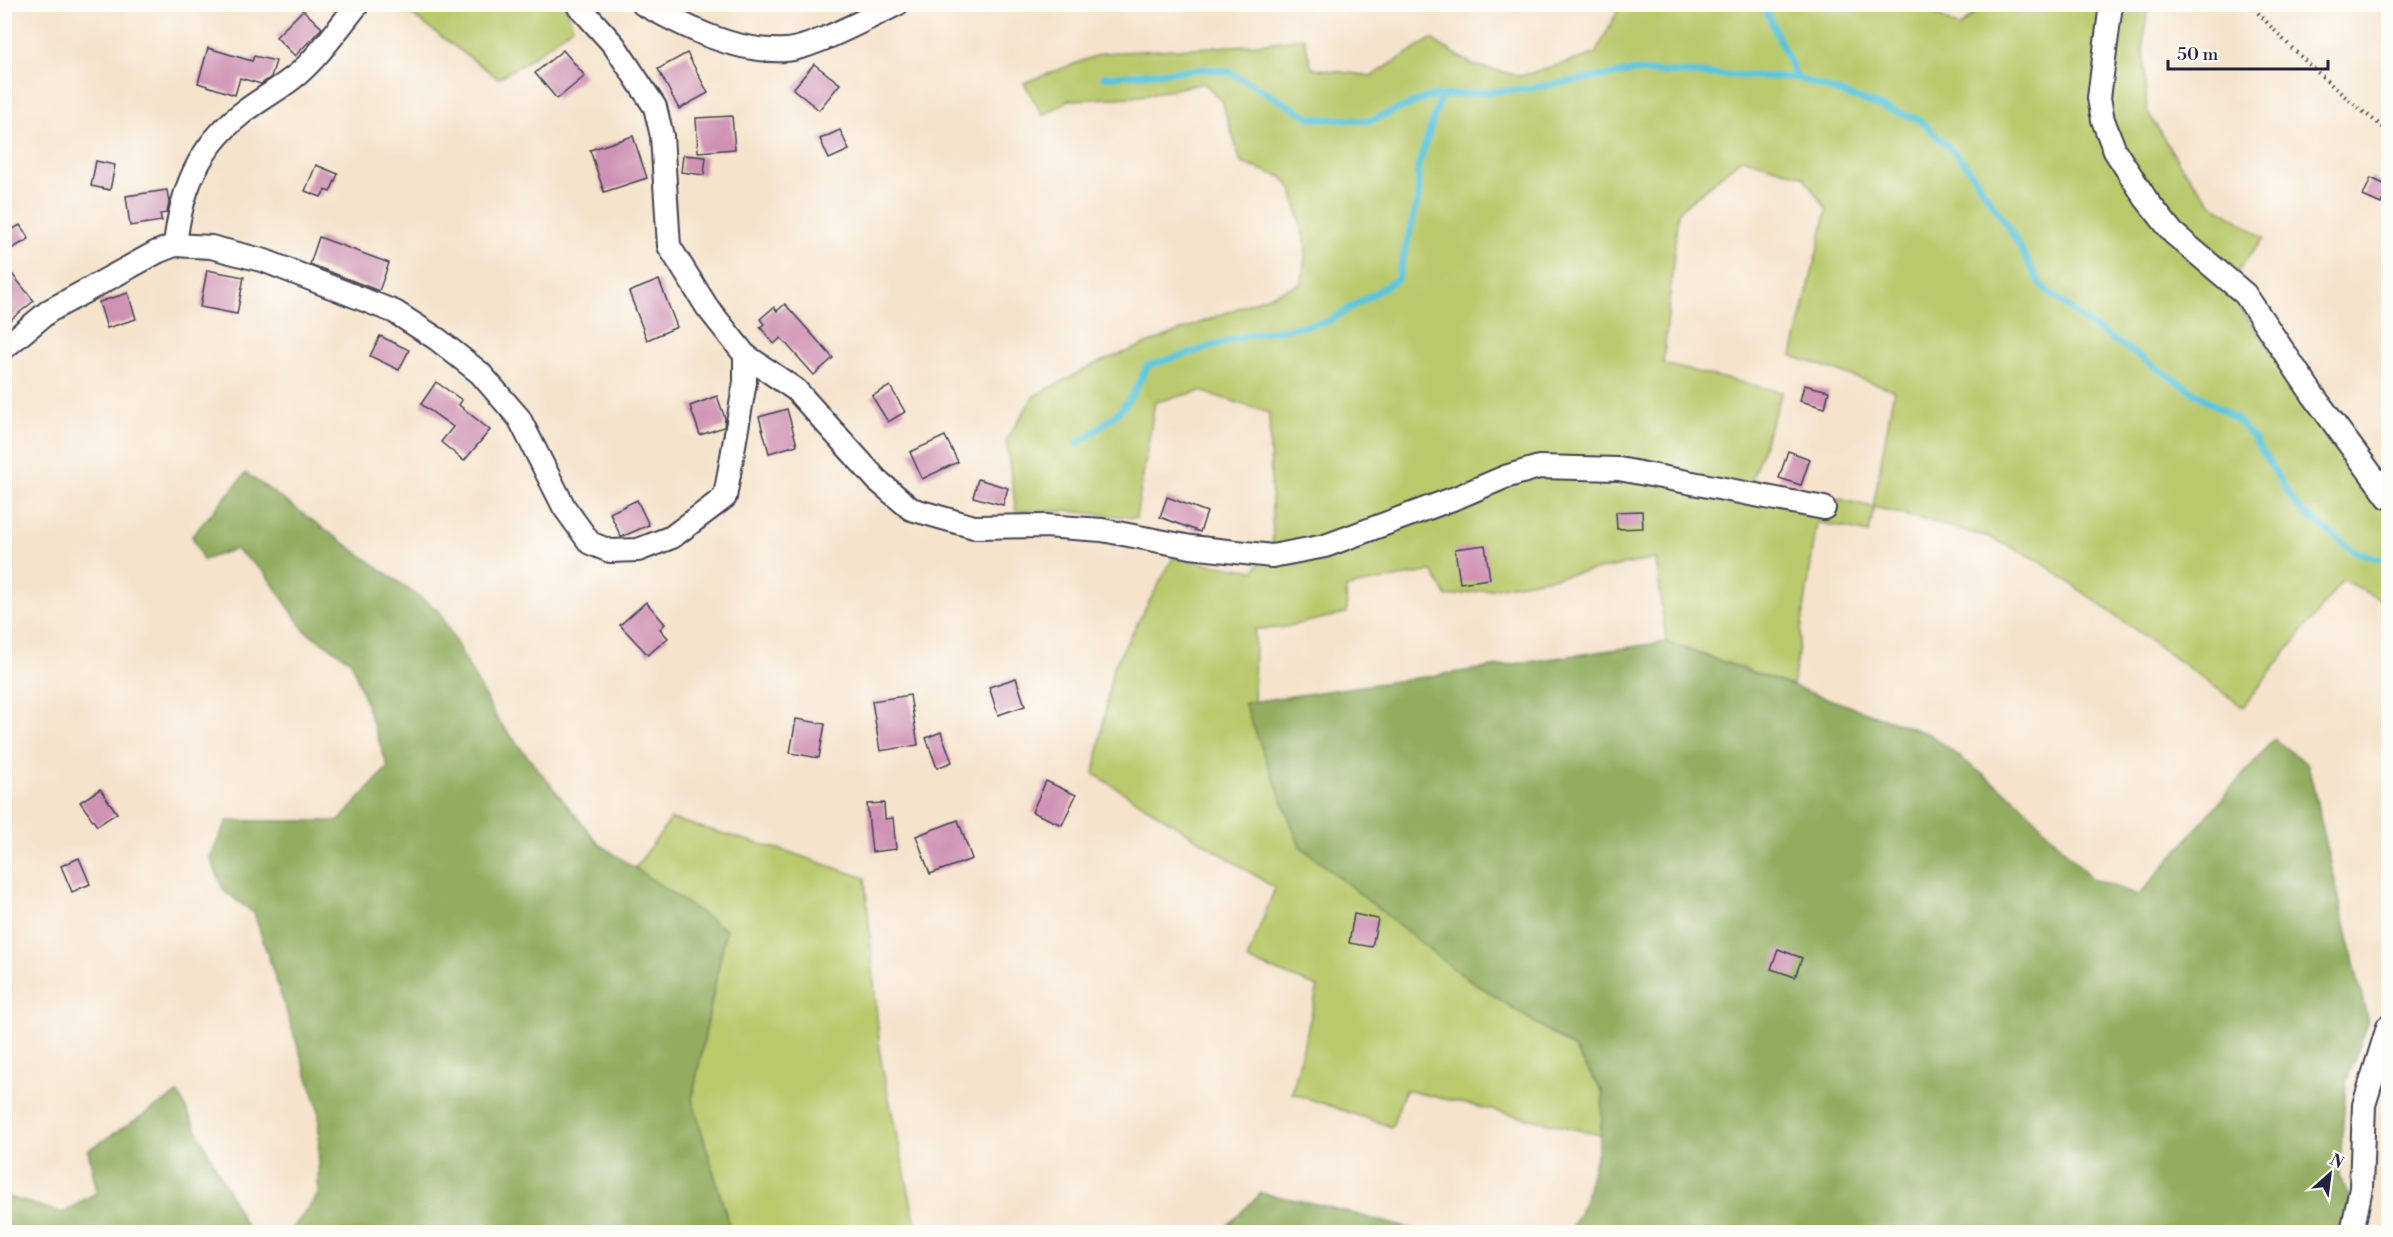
<svg xmlns="http://www.w3.org/2000/svg" width="2393" height="1237" viewBox="0 0 2393 1237" font-family="'Libre Bodoni',serif">
<style>
.green{fill:#b9c96c;stroke:#6e7654;stroke-width:1.5;fill-rule:evenodd}
.forest{fill:#92ad60;stroke:#5a684e;stroke-width:1.5}
.lines{fill:none;stroke-linecap:round;stroke-linejoin:round}
.stream{stroke:#5cc5d9;stroke-width:7}
.building{fill:#cf92b4}
.minor-casing{stroke:#423f51;stroke-width:26}
.path{stroke:#423f51;stroke-width:4;stroke-dasharray:1.5 4.5;stroke-linecap:butt}
.minor{stroke:#fff;stroke-width:22}
</style>
<rect width="100%" height="100%" fill="#fdfcf7"/>
<filter id="ink" filterUnits="userSpaceOnUse"><feTurbulence type="fractalNoise" baseFrequency=".0167" numOctaves="2"/><feDisplacementMap in="SourceGraphic" scale="12" xChannelSelector="R" yChannelSelector="G"/><feConvolveMatrix kernelMatrix="1 2 1 2 8 2 1 2 1" color-interpolation-filters="sRGB"/></filter>
<filter id="wash" filterUnits="userSpaceOnUse"><feTurbulence type="fractalNoise" baseFrequency=".008" numOctaves="4" result="noise"/><feDisplacementMap in="SourceGraphic" scale="24" xChannelSelector="R" yChannelSelector="G"/><feGaussianBlur stdDeviation="1.35" result="paint"/><feColorMatrix in="noise" values="0 0 0 0 0 0 0 0 0 0 0 0 0 0 0 0 0 1.4 0 .05"/><feComposite in="paint" operator="in"/></filter>
<g filter="url(#wash)">
<rect width="100%" height="100%" fill="#f5e3cb"/>
<g class="green">
<path d="M398,5h167l8,22 -50,37 -25,14z"/>
<path d="M1621,5h301l37,23 23,-23h166l-5,40 4,66 32,52 31,39 54,36 -39,48 163,230v88l-45,-24 -100,127 -205,-147 -49,-23 -115,-30 -5,26 -52,-11 -24,164 -127,-44 -10,-83 -209,38 -15,-26 -86,16 1,26 -67,15 -25,1 -1,73 -9,1 210,267 119,78 29,45 -2,42 -196,-45 -13,37 -100,-34 26,-106 -71,-27 28,-72 -181,-114 19,-106 60,-110 81,13 19,-29 -4,-129 -68,-22 -46,11 -19,116 -67,-7h-53l-10,-71 28,-44 61,-32 207,-81 4,-36 -14,-58 -10,-12 -41,-14 -19,-62 -18,-18 -69,14 -66,3 -26,16 -19,-33 79,-30 146,-8 55,-7 8,30 60,8 59,-37 42,26 48,11 74,-22zM1742,158l61,18 24,34 -35,146 102,34 -21,117 -121,-28 30,-87 -119,-28 15,-152z"/>
<path d="M671,819l118,33 76,26 16,184 35,163 14,7h-199l-39,-133 34,-169 -91,-62z"/>
</g>
<g class="forest">
<path d="M246,473l193,138 58,108 101,124 128,87 -34,169 39,133h-441l28,-37 1,-84 -65,-198 -30,-22 -14,-34 17,-36h112l49,-54 -37,-106 -46,-30 -40,-58 -30,-24 -32,11 -11,-24z"/>
<path d="M1666,642l263,92 89,67 74,78 47,16 135,-156 34,26 60,258 -22,59 -7,94 27,56h-796l16,-34 15,-63 2,-43 -29,-44 -119,-78 -155,-124 -56,-143z"/>
<path d="M178,1093l71,139h-244v-36l58,17 34,-21 -9,-42z"/>
<path d="M1261,1193l60,12 101,27h-201z"/>
</g>
<g class="lines">
<g class="stream">
<path d="M1763,4l34,74"/>
<path d="M1104,77l101,-8 25,3 81,46 59,3 58,-24 97,-8 110,-18 162,7 123,42 44,42 44,64 33,59 45,37 150,97 18,20 44,69 56,43 34,10"/>
<path d="M1077,444c39,-28 50,-33 70,-78l102,-31 78,-13 71,-43 21,-84 -1,-28 23,-71"/>
</g>
</g>
<g id="blocks">
<g class="building">
<path d="M303,10l19,18 -27,28 -19,-19z"/>
<path d="M208,48l44,13 2,-5 22,5 -5,16 -10,7 -21,-6 -5,17 -37,-12z"/>
<path d="M563,50l22,26 -28,23 -22,-26z"/>
<path d="M687,53l21,40 -29,16 -21,-40z"/>
<path d="M814,64l26,20 -21,26 -26,-21z"/>
<path d="M732,116l3,33 -37,3 -2,-34z"/>
<path d="M840,130l9,20 -20,9 -9,-20z"/>
<path d="M633,136l14,42 -43,14 -14,-42z"/>
<path d="M683,155l23,2 -2,18 -23,-3z"/>
<path d="M96,161l19,4 -5,25 -19,-4z"/>
<path d="M316,165l22,9 -8,18 -5,-2 -4,7 -16,-6z"/>
<path d="M2371,178l17,8 -7,18 -18,-8z"/>
<path d="M167,190l2,13 -2,10 -7,1 2,7 -32,5 -4,-30z"/>
<path d="M20,225l9,14 -25,14v-19z"/>
<path d="M319,237l70,26 -10,28 -69,-27z"/>
<path d="M4,264l30,37 -30,24z"/>
<path d="M207,270l37,7 -7,37 -37,-7z"/>
<path d="M659,280l18,47 -30,13 -18,-48z"/>
<path d="M128,293l8,26 -29,9 -8,-26z"/>
<path d="M785,304l48,54 -19,17 -33,-37 -7,6 -14,-17 4,-3 -4,-5 14,-12 3,4z"/>
<path d="M380,336l29,14 -10,20 -29,-14z"/>
<path d="M436,382l26,18 -3,5 31,25 -26,31 -23,-19 12,-15 -32,-23z"/>
<path d="M1804,385l25,6 -4,17 -25,-7z"/>
<path d="M890,386l15,26 -17,10 -16,-26z"/>
<path d="M717,396l8,22 -1,9 -24,8 -10,-29z"/>
<path d="M787,409l10,36 -28,8 -10,-36z"/>
<path d="M945,436l13,26 -36,17 -12,-27z"/>
<path d="M1788,451l22,8 -9,26 -22,-7z"/>
<path d="M978,479l30,9 -5,17 -30,-8z"/>
<path d="M1167,497l40,15 -7,20 -40,-15z"/>
<path d="M637,500l12,25 -28,12 -11,-24z"/>
<path d="M1642,511l1,17 -26,1 -1,-17z"/>
<path d="M1485,545l5,34 -30,4 -5,-34z"/>
<path d="M646,602l19,22 -5,5 8,9 -20,17 -28,-30z"/>
<path d="M1016,678l9,28 -27,9 -9,-28z"/>
<path d="M910,695l8,50 -38,6 -8,-50z"/>
<path d="M796,719l29,5 -6,34 -29,-5z"/>
<path d="M941,732l11,30 -15,6 -11,-30z"/>
<path d="M1046,781l30,14 -14,30 -30,-13z"/>
<path d="M100,789l17,24 -20,13 -17,-24z"/>
<path d="M884,803l1,16 8,-1 3,31 -24,3 -5,-48z"/>
<path d="M958,820l14,39 -42,15 -14,-38z"/>
<path d="M79,858l11,26 -18,8 -11,-26z"/>
<path d="M1354,914l24,5 -6,28 -23,-4z"/>
<path d="M1778,949l24,9 -7,19 -24,-8z"/>
</g>
</g>
</g>
<g filter="url(#ink)">
<use href="#blocks" fill-opacity="0" stroke="#423f51" stroke-width="1.5"/>
<g class="lines">
<defs>
<g id="minor">
<path d="M643,4c45,24 92,49 143,46 25,-1 86,-34 111,-46"/>
<path d="M2111,4l-12,94 4,22 12,31 31,48 27,34 72,61 68,101 75,102"/>
<path d="M175,245c6,-54 23,-97 66,-131 18,-14 39,-25 57,-40 22,-19 41,-47 60,-70"/>
<path d="M4,348l45,-37 108,-59 18,-7 36,2 54,14 130,51 42,27 43,34 39,45 45,89 26,36 20,8 28,-1 34,-13 53,-40 20,-115v-27l-38,-48 -38,-61 -7,-110 -7,-29 -41,-62 -37,-41"/>
<path d="M745,355l51,35 81,90 34,29 63,18 71,-1 57,4 89,17 81,9 53,-10 133,-49 47,-20 34,-10 80,2 205,39"/>
<path d="M2352,1232l9,-44 3,-83 24,-78"/>
</g>
</defs>
<use href="#minor" class="minor-casing"/>
<g class="path">
<path d="M2250,4c42,47 88,89 138,127"/>
<path d="M2377,1224l3,8"/>
</g>
<use href="#minor" class="minor"/>
</g>
</g>
<rect width="2393" height="1237" fill="none" stroke="#fdfcf7" stroke-width="24"/>
<g transform="translate(2330 1174) rotate(28)" stroke="#fdfcf7" stroke-width="4.5" paint-order="stroke">
<path d="M0-4.5L10 22L0 15L-10 22Z" fill="#22223b"/>
<text y="-9" font-size="16" font-weight="bold" text-anchor="middle" fill="#22223b">N</text>
</g>
<path d="M2168 60v9h160v-9" fill="none" stroke="#22223b" stroke-width="3"/>
<text x="2177" y="60" font-size="18" fill="#22223b" stroke="#fdfcf7" stroke-width="4.5" paint-order="stroke">50 m</text>
</svg>
